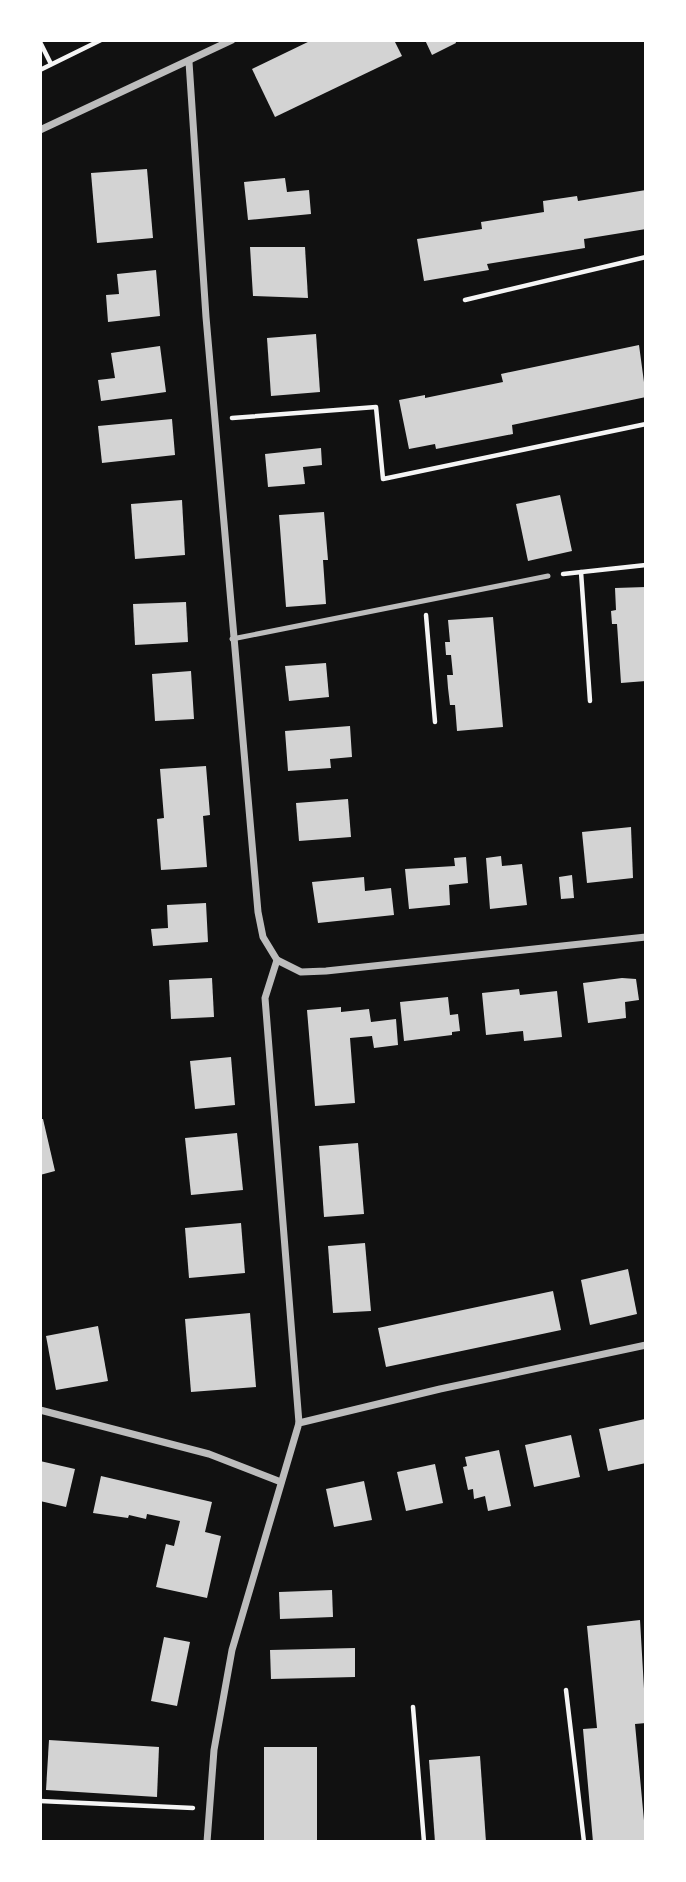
<svg xmlns="http://www.w3.org/2000/svg" width="686" height="1882" viewBox="0 0 686 1882" font-family="Quicksand,sans-serif">
<style>
.building{fill:#d3d3d3}
.lines{fill:none;stroke-linecap:round;stroke-linejoin:round}
.path{stroke:#f5f5f5;stroke-width:4.5}
.service{stroke:#bcbcbc;stroke-width:5}
.minor{stroke:#bcbcbc;stroke-width:7}
</style>
<rect width="100%" height="100%" fill="#111"/>
<g class="building">
<path d="M312,40h82l8,16 -127,61 -23,-48z"/>
<path d="M425,40h30l1,3 -24,12z"/>
<path d="M147,169l6,69 -56,5 -6,-70z"/>
<path d="M285,178l2,14 22,-2 2,24 -63,6 -4,-38z"/>
<path d="M646,190v39l-62,10 1,9 -98,16 2,6 -65,11 -7,-42 65,-10 -1,-7 63,-10 -1,-11 34,-5 1,5z"/>
<path d="M250,247h55l3,51 -55,-2z"/>
<path d="M156,270l4,46 -52,6 -2,-27 13,-1 -2,-20z"/>
<path d="M316,334l4,58 -49,4 -4,-58z"/>
<path d="M639,345l7,52 -134,28 1,9 -77,15 -1,-5 -26,5 -10,-49 26,-5v3l78,-16 -2,-8z"/>
<path d="M160,346l6,46 -65,9 -3,-21 17,-2 -4,-25z"/>
<path d="M172,419l3,36 -73,8 -4,-37z"/>
<path d="M321,448l1,17 -19,2 2,17 -37,3 -3,-33z"/>
<path d="M560,495l12,56 -44,10 -12,-57z"/>
<path d="M182,500l3,55 -50,4 -4,-55z"/>
<path d="M324,512l4,48h-5l3,44 -40,3 -7,-92z"/>
<path d="M646,587v94l-25,2 -4,-59h-5l-1,-13 5,-1 -1,-22z"/>
<path d="M186,602l2,40 -53,3 -2,-41z"/>
<path d="M493,617l10,110 -46,4 -2,-26h-5l-2,-17 -1,-13h6l-2,-20h-5l-1,-13h5l-2,-22z"/>
<path d="M326,663l3,34 -40,4 -4,-35z"/>
<path d="M191,671l3,48 -39,2 -3,-47z"/>
<path d="M350,726l2,31 -22,2 1,9 -43,3 -3,-40z"/>
<path d="M206,766l4,49 -7,1 4,51 -46,3 -4,-51 7,-1 -4,-49z"/>
<path d="M348,799l3,38 -52,4 -3,-38z"/>
<path d="M631,827l2,51 -46,5 -5,-51z"/>
<path d="M501,856l1,10 20,-2 5,41 -37,4 -4,-51z"/>
<path d="M466,857l2,26 -19,2 1,20 -41,4 -4,-40 50,-3 -1,-8z"/>
<path d="M572,875l2,23 -13,1 -2,-22z"/>
<path d="M364,877l1,14 26,-3 3,27 -76,8 -6,-41z"/>
<path d="M206,903l2,39 -55,4 -2,-17 17,-1 -1,-23z"/>
<path d="M212,978l2,39 -43,2 -2,-39z"/>
<path d="M622,978l14,1 3,21 -14,2 1,16 -38,5 -5,-40z"/>
<path d="M519,989l1,6 37,-4 5,46 -38,4 -1,-10 -37,4 -4,-42z"/>
<path d="M448,997l2,18 8,-1 2,17 -8,1v3l-48,6 -4,-39z"/>
<path d="M341,1007v5l28,-3 2,13 25,-3 2,26 -24,3 -2,-12 -22,2 5,65 -40,3 -8,-96z"/>
<path d="M231,1057l4,48 -40,4 -5,-48z"/>
<path d="M40,1119h3l12,52 -15,4z"/>
<path d="M237,1133l6,57 -52,5 -6,-57z"/>
<path d="M358,1143l6,71 -40,3 -5,-71z"/>
<path d="M241,1223l4,50 -56,5 -4,-50z"/>
<path d="M365,1243l6,68 -38,2 -5,-67z"/>
<path d="M628,1269l9,45 -47,11 -9,-45z"/>
<path d="M553,1291l8,39 -175,37 -8,-39z"/>
<path d="M250,1313l6,74 -65,5 -6,-73z"/>
<path d="M98,1326l10,55 -52,9 -10,-54z"/>
<path d="M645,1419l1,44 -38,8 -9,-42z"/>
<path d="M571,1435l9,42 -46,10 -9,-42z"/>
<path d="M499,1450l12,56 -23,5 -3,-15 -11,3 -1,-10 -5,1 -5,-23 4,-1 -2,-9z"/>
<path d="M40,1461l35,8 -9,38 -26,-6z"/>
<path d="M435,1464l8,39 -37,8 -9,-39z"/>
<path d="M101,1476l111,26 -7,30 16,4 -14,62 -51,-11 10,-43 8,2 6,-25 -33,-7 -1,5 -17,-4 -1,3 -35,-5z"/>
<path d="M364,1481l8,39 -38,7 -8,-38z"/>
<path d="M332,1590l1,27 -53,2 -1,-27z"/>
<path d="M640,1620l6,103 -11,1 11,118h-53l-10,-113 14,-1 -10,-102z"/>
<path d="M164,1637l26,5 -13,64 -26,-5z"/>
<path d="M355,1648v29l-84,2 -1,-29z"/>
<path d="M49,1740l110,7 -2,50 -111,-7z"/>
<rect x="264" y="1747" width="53" height="95"/>
<path d="M480,1756l6,86h-51l-6,-82z"/>
</g>
<g class="lines">
<g class="path">
<path d="M40,42l11,22"/>
<path d="M40,70l61,-30"/>
<path d="M465,300l181,-43"/>
<path d="M232,418l144,-11 7,72 263,-55"/>
<path d="M581,572l9,129"/>
<path d="M563,574l83,-9"/>
<path d="M426,615l9,107"/>
<path d="M566,1690l18,152"/>
<path d="M413,1707l11,135"/>
<path d="M40,1801l153,7"/>
</g>
<path class="service" d="M232,639l316,-63"/>
<g class="minor">
<path d="M189,62l17,255 52,595 5,25 14,23 -12,38 34,425"/>
<path d="M40,130l192,-90"/>
<path d="M277,960l24,12 25,-1 320,-34"/>
<path d="M40,1410l169,44 72,28"/>
<path d="M207,1842l7,-92 18,-100 67,-227 141,-34 206,-44"/>
</g>
</g>
<rect width="686" height="1882" fill="none" stroke="#ffffff" stroke-width="84"/>
</svg>
